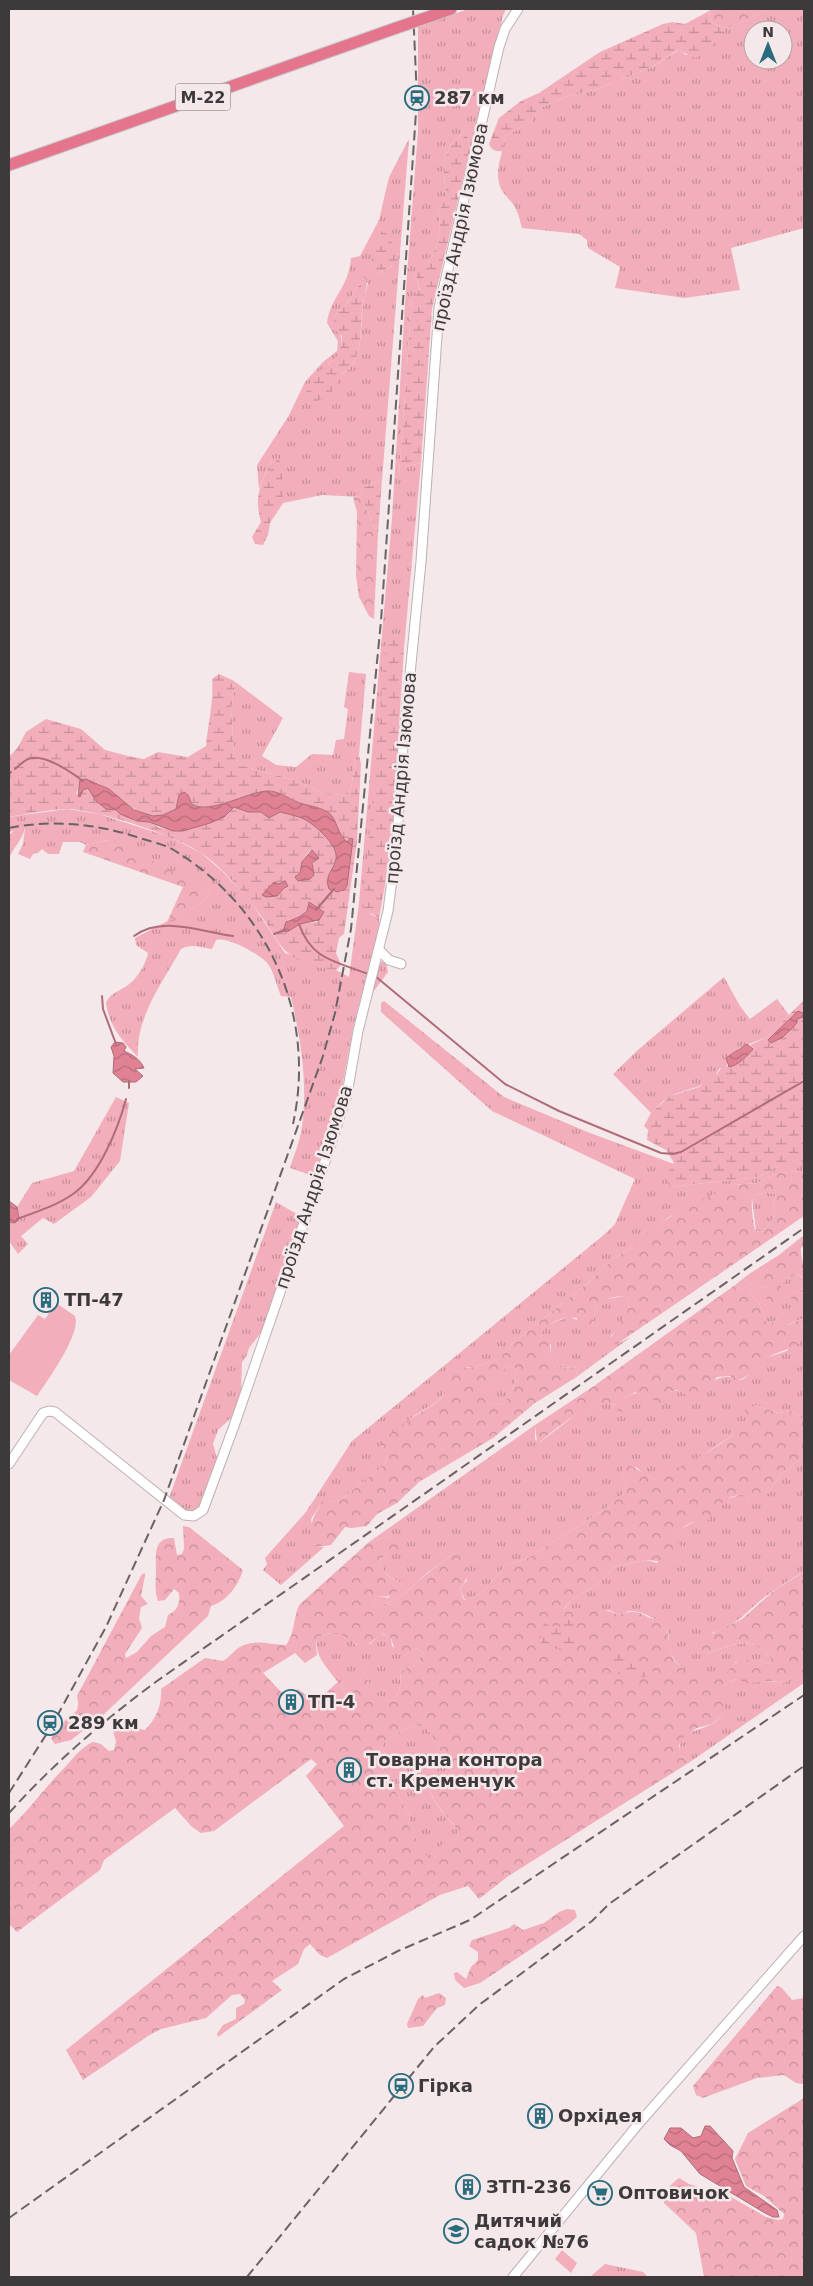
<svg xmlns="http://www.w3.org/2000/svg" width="813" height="2286" viewBox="0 0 813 2286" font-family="'DejaVu Sans',sans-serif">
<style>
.grass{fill:url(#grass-tufts);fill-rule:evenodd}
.forest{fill:url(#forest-crowns);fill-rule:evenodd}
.wetland{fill:url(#wetland-marsh);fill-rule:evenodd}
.park{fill:#f2aeba}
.water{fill:url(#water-waves);stroke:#af6c79}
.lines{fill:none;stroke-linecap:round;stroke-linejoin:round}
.stream{stroke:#af6c79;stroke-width:2}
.secondary-casing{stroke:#bcb1b3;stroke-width:11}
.highway-casing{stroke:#c9c8c8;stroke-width:13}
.secondary{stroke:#fff;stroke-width:9}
.highway{stroke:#e5758d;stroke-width:11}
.rail{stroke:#696364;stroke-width:2;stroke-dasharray:10 5;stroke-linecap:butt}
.highway-bridge-casing{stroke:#c9c8c8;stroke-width:13;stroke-linecap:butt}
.highway-bridge{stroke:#e5758d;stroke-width:11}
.labels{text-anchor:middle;stroke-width:5;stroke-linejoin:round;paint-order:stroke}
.shield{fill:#f4e8ea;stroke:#756e70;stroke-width:1}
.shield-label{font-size:16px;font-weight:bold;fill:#3e3a3b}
.poi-label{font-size:18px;font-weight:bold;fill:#3e3a3b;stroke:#f4e8ea;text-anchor:start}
.street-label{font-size:18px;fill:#3e3a3b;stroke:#f4e8ea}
</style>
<defs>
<pattern id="grass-tufts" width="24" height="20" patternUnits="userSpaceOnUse" patternTransform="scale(1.25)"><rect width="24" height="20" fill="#f2aeba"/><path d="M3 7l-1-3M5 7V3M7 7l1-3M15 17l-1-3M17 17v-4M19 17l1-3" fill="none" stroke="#c58f98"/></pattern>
<pattern id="forest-crowns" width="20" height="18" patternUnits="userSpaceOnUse" patternTransform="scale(1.25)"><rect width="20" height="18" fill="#f2aeba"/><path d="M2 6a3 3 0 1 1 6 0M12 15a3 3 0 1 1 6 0" fill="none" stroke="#c58f98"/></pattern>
<pattern id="wetland-marsh" width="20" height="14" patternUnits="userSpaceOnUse" patternTransform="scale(1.25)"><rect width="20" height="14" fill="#f2aeba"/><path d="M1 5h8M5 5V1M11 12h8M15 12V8" fill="none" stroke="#c58f98"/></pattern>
<pattern id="water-waves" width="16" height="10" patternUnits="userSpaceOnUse" patternTransform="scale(1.25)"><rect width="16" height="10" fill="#e08294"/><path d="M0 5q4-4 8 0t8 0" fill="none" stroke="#b76b7a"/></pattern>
</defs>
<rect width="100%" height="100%" fill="#f4e8ea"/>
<g class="grass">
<path d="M468,9h38l-4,9 -1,10 -31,121 -3,-16 -3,-1 -13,13 -8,19 3,32 -7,15 1,23 -7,21 -18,18 5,18 -8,6 -13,179 9,-10 13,-3 -17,185 -5,-4 -29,270 9,4v9l-26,101 -13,71 -24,78 -26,-9c4,-13 10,-27 12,-41 6,-43 -1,-87 -11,-130l-10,-1c-4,-9 -7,-24 -13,-32 -8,-10 -41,-28 -52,-24l-4,9c-12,-1 -19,-6 -31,0 -18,33 -46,69 -43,108 -16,-17 -29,-30 -32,-55 5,-8 12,-11 19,-15 11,-6 21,-23 23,-34l-12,-8 -1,-7 69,-36 6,-10 -102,-52 -22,5 -6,-3h-17l-4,12h-11l-6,-5 -4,4 -5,1 -3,5 -12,-5 5,-10 2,-16 -16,4v-15l58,-8 32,5 71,23 31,16 21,18 27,28 36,54 41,15 10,2 13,7 10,-74 33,-385 14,-230 12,-157v-104z"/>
<path d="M766,9h38v219l-73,20 9,42 -55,8 -70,-10 5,-21 -32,-19 -1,-8 -8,-6 -57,-6c-2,-6 -3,-13 -6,-19 -4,-9 -15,-15 -17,-26 -4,-17 5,-31 6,-47l26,-14 9,-14 25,-11 32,-8 55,-22 27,-17 7,5 25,-9 15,-18 17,-6zM753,30h30v30h-30z"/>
<path d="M409,139l-27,341 -20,8 -1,9 -39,-2 -39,8 -11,-44 -13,30 -2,-24 31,-48 17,-35 18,-20 14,-11 1,-10 -11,-18c3,-25 22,-36 24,-65l9,-2 19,-36 10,-43zM382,230l11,36 -16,8c-11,-12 1,-30 5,-44zM361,282l7,1c-1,7 -4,13 -5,20 -3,22 2,63 -24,72l-11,-11c21,-11 13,-30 6,-47l13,-14z"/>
<path d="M349,672l17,2 -7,81 -3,2 -5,31 -4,8 -23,-3 -29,-13 -52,-14 -7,-6 -2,-7 -3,-44 4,-21 -1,-7 49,37 -21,38 14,9 20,2 16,-13 21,1 3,-15 8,-1 4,-30 -4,-2z"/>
<path d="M380,962h6l2,10 -15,20 -1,-5z"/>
<path d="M724,977l16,29 10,13 27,-20 12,16 -22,22 -28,11 -12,15v3l-8,3c-8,20 -36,19 -50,28 -7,4 -12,11 -18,16l-38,-39 26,-25z"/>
<path d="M384,1001l120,96 86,36 84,31 -4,23 89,-10 21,-12h24v9l-2,-3 -24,2 -21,10 -23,2 -65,32 -37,30 -18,11 -25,24 -75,60 -16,18 -23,7h-8l-19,15v8l-10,11 -27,17 -25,37 1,5 -4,6 -43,34 -20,5 -9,14 5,28h8l-43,38 -18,-15 4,-6 -2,-6 41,-46 46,-71 253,-207 10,-10 20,-45 -143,-68 -111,-99v-9z"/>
<path d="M116,1097l13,6 -9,58 -29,36 -37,27 -11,-6 -22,18 7,8 -10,10 -9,-13v-19l3,1 7,-7 -2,-9 15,-24 42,-12z"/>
<path d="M767,1192l8,2 1,4 -3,7 2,11 -12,16 -7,-1 -4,-33 2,-3z"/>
<path d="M276,1202l26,15 -39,113 -14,18 -3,9 -4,5 -1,29 -5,16 -6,12 -12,11 -5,14 4,14 -1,7 -16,42 -8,5 -10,-3 -13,-11z"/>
<path d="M749,1274v10l19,4 13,-2 6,-8 10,-4 5,4 2,-3v18l-9,-2 9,17v10l-17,7 -10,-6 -5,4 -6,-1 -6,-17 -10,-12h-5l-10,-8z"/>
<path d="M624,1296l5,2c1,15 -8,27 -18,38l6,8 14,-7 -56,41 4,-11 -24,1 -4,-7v-16l-11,-7c3,-15 16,-16 29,-21l23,8 5,-20 6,-5z"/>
<path d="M804,1326v94l-12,-9 -14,2 -22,-8 -14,24 -47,31 -39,20 -11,-5 -9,-8 -14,8 5,10 -4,9 -18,15 -77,49 -22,7 -22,25 -9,7 -10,3 -5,-11 7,-9 -12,-27c-10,7 -20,14 -29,21 -17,15 -31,33 -55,31l6,-9 11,2 15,-15c-14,-4 -19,-10 -24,-22l8,-8h11l-8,-17 -21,6 166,-117v14l4,4 40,-31 26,-10 11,3c23,-22 24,-6 51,-9l2,-4c8,-2 15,-2 21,4 17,-10 30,-26 50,-16l4,-1 21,-21 22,-7z"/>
<path d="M510,1365l6,4c2,10 -6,28 -13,35l-11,1 -8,-7v-5c12,-8 15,-22 26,-28z"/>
<path d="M804,1456v116c-15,8 -29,17 -43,28 -18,15 -26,26 -49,33l-6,21c26,-9 46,-21 65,5l-2,5 -11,-3 -22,1c-5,5 -11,14 -17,16 -17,6 -39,-8 -47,-22 -5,-8 -1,-18 -5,-26 -5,-9 -26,-20 -37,-19 -3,0 -7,3 -11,4l-10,-5h-45l6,-9 29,-18 15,-16 32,-7 11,3 15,-26 9,-8 18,-10 23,-18 20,-7 8,6 19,-8 12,-18z"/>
<path d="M335,1632l11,3 10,10 14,-1 11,-11 10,5 1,8 12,10 13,-8 7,5 -10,12 -14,7c1,12 1,20 -8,29 -16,1 -22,-18 -29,-30l-13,17 -7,2c-10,-18 -30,-31 -26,-53z"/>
<path d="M800,1674h4v9l-114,79 -11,-7c0,-26 16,-22 33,-31 4,-2 8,-8 12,-11v-27l12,-7c16,6 31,0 47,4z"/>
<path d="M413,1725l10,1 6,5 24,42 -1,8 -7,5 -11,-8 -6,6c3,18 19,33 30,46l-1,8 -14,6 -8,14h-8l-19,-33 2,-8c-7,-17 -43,-60 -24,-76 8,-7 19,-11 27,-16z"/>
<path d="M562,2250l15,13 -6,10 -16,-14z"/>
<path d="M605,2264l38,8 5,5h-58z"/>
</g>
<g class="forest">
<path d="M711,9h55l-23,13 -17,6 -15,-5 -2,-12z"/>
<path d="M353,497h8l17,37 -4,85 -5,-3 -10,-19 -3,-21 1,-64z"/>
<path d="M25,828c-3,12 -11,19 -16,30l1,-24 5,-4z"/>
<path d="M108,840l80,38 22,14 -6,10 -37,20 16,-35 -100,-35 3,-7z"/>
<path d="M802,1171l2,3v42l-187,128h-7c2,-17 20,-24 19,-46 -9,-5 -24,1 -32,7l-5,20 -7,3 -8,-2v-8c-14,-2 -34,5 -37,20l8,-1c4,11 1,20 7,31l24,-1 -4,11 -40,25 -42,35 -74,44 -22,21 -20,11 -10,12 -15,2 -7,-1 -14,18 -15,2c-10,-18 -3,-33 9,-48l7,3 8,-2 43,-34 4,-6 -1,-5 -7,-3c4,-22 43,-38 59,-51 4,-3 7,-8 10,-11v-8l3,-13 24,-2 23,-7 16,-18 75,-60 25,-24 18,-11 18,-16 33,-23 51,-23 23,-2 21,-10zM767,1192l8,2 1,4 -3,7 2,11 -12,16 -7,-1c-3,-4 -5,-28 -4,-33l2,-3zM510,1365l6,4c2,10 -6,28 -13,35l-11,1 -8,-7v-5c12,-8 16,-22 26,-28z"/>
<path d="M804,1235v11l-3,2c-1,11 6,20 2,30l-6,-4 -10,4 -6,8 1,7 -8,10 -6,-2 -3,-6 3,-7 -19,-4v-10l30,-19z"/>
<path d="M735,1285l10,8h5l10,12 6,17 6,1 5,-4 11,6 16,-7c0,10 -5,16 -5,26 -11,6 -27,9 -36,17 -9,7 -17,20 -28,19l-5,-4 -13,1 -20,23 -20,-10 -8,2 -2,9 -6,3 -7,-3 -3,-5 -10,4 -3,-2 -2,-6 -11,5c4,7 2,9 -3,15l-5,-2 -3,-6c-22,-5 -59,24 -75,39l-2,-1 -2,-17 59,-39z"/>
<path d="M795,1291l9,2v15l-12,-8 -3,-6z"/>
<path d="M756,1405l22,8 14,-2 12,9v36l-23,18 -12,18 -8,8h-11l-8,-6 -11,3 -18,12 -3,11c-17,-2 -26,6 -37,17l8,10 -4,11 -9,4 -22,-2 -32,7 -15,16 -29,18 -6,8 34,-2 21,8c12,-5 18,-4 29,2 5,2 11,3 14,6 12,12 2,31 17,42 13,11 33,20 48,7 4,-4 6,-9 11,-10 10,-4 21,-1 31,2l2,-5c-19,-26 -40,-14 -65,-5l-9,-4 5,-11 40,-20 34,-30 28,-17v102l-21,9 -10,-2 -27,2 -10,-4 -12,7v27l-12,11 -15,4 -13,9 -5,8v10l11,7 -183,115 -28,22 -11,-13 -28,9 -113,63 -7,-3 -10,-11 -6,5 -6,15 -26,17 10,9 -64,47 -1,-3 6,-9 13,-6v-11l8,-4 1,-4 -5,-6 -8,1 -26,23 -45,11 -13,7 -65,44 -17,-30 278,-224 -38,-50 11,-12 -6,-5 -97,72 -13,2 -9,-6 -17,-19 -71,52 -4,10 -83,62 -8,-8v-95c21,-20 37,-43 58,-64 8,-9 15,-18 26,-23l8,2 8,7 5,-1 2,-8 -4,-16 2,-3 31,7c11,-11 17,-25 16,-41l44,-31 18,3c7,-4 12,-12 19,-15 13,-7 29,-1 44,-1 9,-12 7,-26 13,-40l70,-63 21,-6 12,3 6,9 -10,5h-11l-8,8c5,13 10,18 24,22 -7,12 -12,15 -26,13l-6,9c25,2 38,-17 56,-31 8,-7 18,-14 28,-21l10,5c5,13 3,20 -5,31l4,11 11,-3 9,-7 22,-25 22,-7 77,-49 18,-15 4,-9 -5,-10 2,-11c13,3 20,11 32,16 24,-14 78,-38 91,-60l-2,-11zM335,1632c12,3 17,12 29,16l18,-15 9,5 5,15 8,3 13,-8 7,5 -10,12 -14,7c1,12 1,20 -8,29 -16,0 -22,-18 -29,-30l-12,9 -1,8 -7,2 -5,-8 -23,20 -17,-13 -13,7 -22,-23 32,-20 10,10 12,-8 -1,-10 1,-8zM413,1725l10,1 6,5 24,42 -1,8 -7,4 -4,-6 -7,-1 -6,6c3,18 19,32 30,46l-1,8 -15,6 -7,14h-7l-20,-33 2,-8c-7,-17 -43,-60 -24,-76 8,-7 19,-11 27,-16z"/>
<path d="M183,1526l6,1 54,43c-5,16 -16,31 -32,36l-3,10 -105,99 -32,25 -16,4 -4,-6c4,-5 8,-11 13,-16 9,-11 17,-7 13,-26l65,-122 3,-1v3l-4,20 7,8 -7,3 -2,11 3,10 -17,26 1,4 11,-6 14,-16 14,-9 3,-12c10,-5 12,-11 11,-22l-5,-4 -9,11 -7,1c-4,-11 -2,-20 -2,-31 0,-15 -3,-33 18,-32l3,17 5,-1 2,-5z"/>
<path d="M567,1909l8,1 2,7 -7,6 -90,60 -16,5 -9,-8 -1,-7 3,-1 9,7 5,-12 7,-7v-8l-9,-6 3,-6 37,-12 5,-4 9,6 21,-7 15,-11z"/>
<path d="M777,1986l4,1 11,13 12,-2v86l-8,-1 -12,-8 -27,3 -54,20 -7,-3 -3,-9z"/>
<path d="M439,1993l7,5 -1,7 -8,3 -14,18 -15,2 -1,-4 11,-25 5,-4 2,3z"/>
<path d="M804,2098v179h-100l-8,-44 -32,-30c0,-13 5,-17 15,-25l10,6 42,13 35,20 12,3 5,-1 1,-5 -20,-18 -18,-10 -11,-27 13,-26z"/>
</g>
<g class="wetland">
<path d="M709,11l2,12 15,5 -19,25 -12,5 -17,-8 -26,17 -55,22 -32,8 -25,11 -9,14 -26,14 -1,15c-7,1 -12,0 -15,-7l10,-26 22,-17 18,-8 61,-41 63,-28 9,-2 13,2z"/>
<path d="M464,132l3,1 3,16 -38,160 -11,154 -13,3 -3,7 -6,3 13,-179 8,-7 -5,-17 5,-9 13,-9 7,-21 -1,-23 7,-15 -3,-32 8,-19z"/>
<path d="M382,230l3,1 13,22v10l-21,11 -3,-2 -3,-14z"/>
<path d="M365,276c4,10 0,15 -2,26 -4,23 3,63 -24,73 -1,18 -21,29 -38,30 4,-9 7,-21 14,-29 14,-16 27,-14 27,-40l-8,-7v-12l13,-14z"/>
<path d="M278,458l4,8 1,37 -13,20 -2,12 -5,10 -8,-1 -3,-7 9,-15c-8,-29 1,-37 11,-63z"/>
<path d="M382,480l-4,54 -17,-37 1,-9z"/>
<path d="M388,639l6,1 10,8 -13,203 -12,67 -16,-9 23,-266z"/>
<path d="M219,674l15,7 1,7 -4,21 3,43 2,8 7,6 52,14 29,13 23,3 4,-8 5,-31 3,-2 2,9 -4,77 -13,93 -5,4 -3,15 5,12 -5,5c-62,-7 -53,-32 -89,-72 -13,-16 -28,-33 -46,-45 -24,-17 -107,-45 -136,-44 -19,1 -38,5 -56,8v-60l9,-10 8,-15 20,-13 35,10 24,21 23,6 16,3 14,-7 30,5 18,-11c2,-23 8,-45 6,-67zM82,779c34,1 55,56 94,30l3,-14h9l4,8c17,12 55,-10 74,-12 13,-1 54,22 68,28l3,11 7,11h5l1,12 -3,33 -6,6h-8l-3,-21 7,-13c-4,-17 -21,-36 -37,-41 -6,-2 -13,-3 -20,-5l-11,6 -8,-6h-13l-14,-5 -10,10 -41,14 -23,-3 -11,-6 -13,-1 -20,-11 -10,-1 -10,-8 -8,-13 -5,2 -3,7 -4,-3zM310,850l5,11 -3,4 2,8 -4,6h-7l-7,-3 4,-3 2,-11zM308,904l14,6 1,4 -6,8 -17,2 -4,3 -8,-7 11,-3 9,-8z"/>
<path d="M804,1000v165h-24l-21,12 -89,10 -5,-11 9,-13 -8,-13 -19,-10 1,-10 -4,-4 7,-13 19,-17 29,-9 18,-13 5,-7c13,-2 22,-4 31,-18l-3,-4 17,-8z"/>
<path d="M570,1618l3,1 4,21 -1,4 -23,6 -10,-3 -3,-7 4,-17 14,5 4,-1 1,-8z"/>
<path d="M618,1651l11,3 26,19 -3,4h-30l-8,-7v-12z"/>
</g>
<path class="park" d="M56,1303l19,13c7,17 -28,65 -38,80l-28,-16v-25l29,-40 7,4z"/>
<g class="water">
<path d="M86,779l23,10 25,21 19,6 10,-1 13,-6 3,-14 5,-3 4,3 4,9c18,11 55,-12 75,-13 11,-1 25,10 36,13 8,2 19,4 26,9 9,8 8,21 18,29l3,-4 3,1 -6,47 -3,4 -7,2 -8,-3c-5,-13 4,-18 7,-30 3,-14 -24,-38 -37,-42 -6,-2 -12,-3 -19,-5l-11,6 -8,-6h-13l-14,-5 -10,10 -14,6 -27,8h-10l-24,-9 -12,-1 -17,-7 -4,-4 -10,-1 -10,-8 -8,-13 -5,2 -3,7 -2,-1 2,-16z"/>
<path d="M312,850l7,8 -7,5 2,12 -4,4 -12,2 -3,-4 5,-4 2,-11z"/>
<path d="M285,881l3,5 -4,2 -7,8 -11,1 -4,-2 12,-13 5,2z"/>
<path d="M309,902l15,10 -5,8 -19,4 -13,8 -4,-1 3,-9 13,-5 8,-6z"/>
<path d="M798,1011l5,2v4l-6,2v4l-14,14 -12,6 -3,-3z"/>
<path d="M115,1042l8,1 3,4 -2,4c9,4 16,8 20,17l-9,1 8,7 -7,6h-13l-10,-9 1,-17 -3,-9z"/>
<path d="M747,1044l6,5c-5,7 -16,17 -24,18l-3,-9z"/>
<path d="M9,1201l8,6 2,12 -4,4 -6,-1z"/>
<path d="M705,2126h5l23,25 -1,7 12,29 33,23 2,7h-6l-8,-4 -65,-39 -19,-23 -11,-6 -6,-6 6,-11h11l12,10 8,-2z"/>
</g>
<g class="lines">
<g class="stream">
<path d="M15,769c5,-4 11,-11 17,-11 16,-2 39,14 51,23"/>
<path d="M9,774l2,-2"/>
<path d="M316,910l18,-21"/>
<path d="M299,924c13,37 37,37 69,50"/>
<path d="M274,934l11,-4"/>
<path d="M134,936c28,-21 67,-4 99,0"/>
<path d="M375,976l130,108 54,27 102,42 12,1 8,-2 123,-71"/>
<path d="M102,996l1,13 13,35"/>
<path d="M129,1088v-7"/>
<path d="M17,1219c19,-7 39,-13 56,-25 26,-18 45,-65 53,-95"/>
</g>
<defs>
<g id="secondary">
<path d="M379,950l10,10 12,4"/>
<path d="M9,1464l34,-51 6,-2 6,1 129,103 10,1 9,-6 31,-84 95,-276 18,-56 11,-63 30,-120 9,-72 6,-93 18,-184 18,-254 60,-261 6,-18 13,-20"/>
<path d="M513,2277l127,-155 164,-186"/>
</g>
<g id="highway">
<path d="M431,16l20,-7"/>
<path d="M9,165l387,-137"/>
</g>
</defs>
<use href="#secondary" class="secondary-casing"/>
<use href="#highway" class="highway-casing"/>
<use href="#secondary" class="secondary"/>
<use href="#highway" class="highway"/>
<g class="rail">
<path d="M9,828c46,-9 90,-4 134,11 9,3 20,5 29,10 96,57 145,166 121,275"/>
<path d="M9,1793l42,-66 55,-100 58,-127 159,-444 12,-43 16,-84 30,-308 36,-523 -4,-89"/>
<path d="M9,1813c45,-50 94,-92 148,-132l647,-453"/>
<path d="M9,2218l335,-239 54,-28 72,-31 334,-225"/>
<path d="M247,2277l187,-230 45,-42 113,-84 17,-17 195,-138"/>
</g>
<defs>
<path id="highway-bridge" d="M396,28l35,-12"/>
</defs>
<use href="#highway-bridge" class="highway-bridge-casing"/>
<use href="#highway-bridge" class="highway-bridge"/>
</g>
<defs>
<symbol id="station-ring" viewBox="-11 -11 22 22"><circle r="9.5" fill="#f4e8ea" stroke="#296c7d" stroke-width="1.5"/><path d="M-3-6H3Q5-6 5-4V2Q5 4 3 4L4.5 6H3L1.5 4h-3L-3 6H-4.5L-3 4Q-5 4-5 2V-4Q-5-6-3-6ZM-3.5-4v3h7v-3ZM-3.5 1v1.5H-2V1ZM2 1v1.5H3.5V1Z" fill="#296c7d"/></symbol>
<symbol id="building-ring" viewBox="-11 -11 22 22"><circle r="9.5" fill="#f4e8ea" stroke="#296c7d" stroke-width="1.5"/><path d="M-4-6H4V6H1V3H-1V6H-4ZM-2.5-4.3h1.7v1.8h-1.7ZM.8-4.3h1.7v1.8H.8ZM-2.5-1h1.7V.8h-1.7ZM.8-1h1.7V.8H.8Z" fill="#296c7d"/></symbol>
<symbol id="supermarket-ring" viewBox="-11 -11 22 22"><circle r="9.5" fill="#f4e8ea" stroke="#296c7d" stroke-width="1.5"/><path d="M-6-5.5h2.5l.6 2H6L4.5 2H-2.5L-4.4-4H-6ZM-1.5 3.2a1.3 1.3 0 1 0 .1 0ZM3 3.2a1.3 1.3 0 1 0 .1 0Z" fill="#296c7d"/></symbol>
<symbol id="school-ring" viewBox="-11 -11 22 22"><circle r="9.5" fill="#f4e8ea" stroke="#296c7d" stroke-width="1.5"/><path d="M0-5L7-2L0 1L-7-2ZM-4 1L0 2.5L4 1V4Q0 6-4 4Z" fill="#296c7d"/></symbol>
</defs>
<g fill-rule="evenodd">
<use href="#station-ring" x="403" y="84" width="28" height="28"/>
<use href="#building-ring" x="32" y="1286" width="28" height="28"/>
<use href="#building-ring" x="277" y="1688" width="28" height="28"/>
<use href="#station-ring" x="36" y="1709" width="28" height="28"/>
<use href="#building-ring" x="335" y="1756" width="28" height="28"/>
<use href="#station-ring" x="387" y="2072" width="28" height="28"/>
<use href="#building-ring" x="526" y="2102" width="28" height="28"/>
<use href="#building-ring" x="454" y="2173" width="28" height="28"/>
<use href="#supermarket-ring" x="586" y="2179" width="28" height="28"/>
<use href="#school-ring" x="442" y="2217" width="28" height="28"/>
</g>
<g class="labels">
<rect class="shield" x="175.5" y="83.5" width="55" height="27" rx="4"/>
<g class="shield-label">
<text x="203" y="103">М-22</text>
</g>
<g class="poi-label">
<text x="434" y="104">287 км</text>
<text x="64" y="1306">ТП-47</text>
<text x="308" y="1708">ТП-4</text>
<text x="68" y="1729">289 км</text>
<text x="366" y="1766">Товарна контора<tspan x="366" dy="21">ст. Кременчук</tspan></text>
<text x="418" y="2092">Гірка</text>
<text x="558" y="2122">Орхідея</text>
<text x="486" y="2193">ЗТП-236</text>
<text x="618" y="2199">Оптовичок</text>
<text x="474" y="2227">Дитячий<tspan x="474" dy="21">садок №76</tspan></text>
</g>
<g class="street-label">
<text transform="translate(460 227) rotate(-78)" y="6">проїзд Андрія Ізюмова</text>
<text transform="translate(401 778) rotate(-85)" y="6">проїзд Андрія Ізюмова</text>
<text transform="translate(314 1187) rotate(-72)" y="6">проїзд Андрія Ізюмова</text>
</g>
</g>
<rect width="813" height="2286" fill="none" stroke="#3e3a3b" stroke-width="20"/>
<g transform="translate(768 45)"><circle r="24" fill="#f4e8ea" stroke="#aba2a4"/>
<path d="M0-4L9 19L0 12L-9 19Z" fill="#296c7d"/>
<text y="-8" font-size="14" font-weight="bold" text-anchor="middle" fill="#3e3a3b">N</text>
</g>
</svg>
